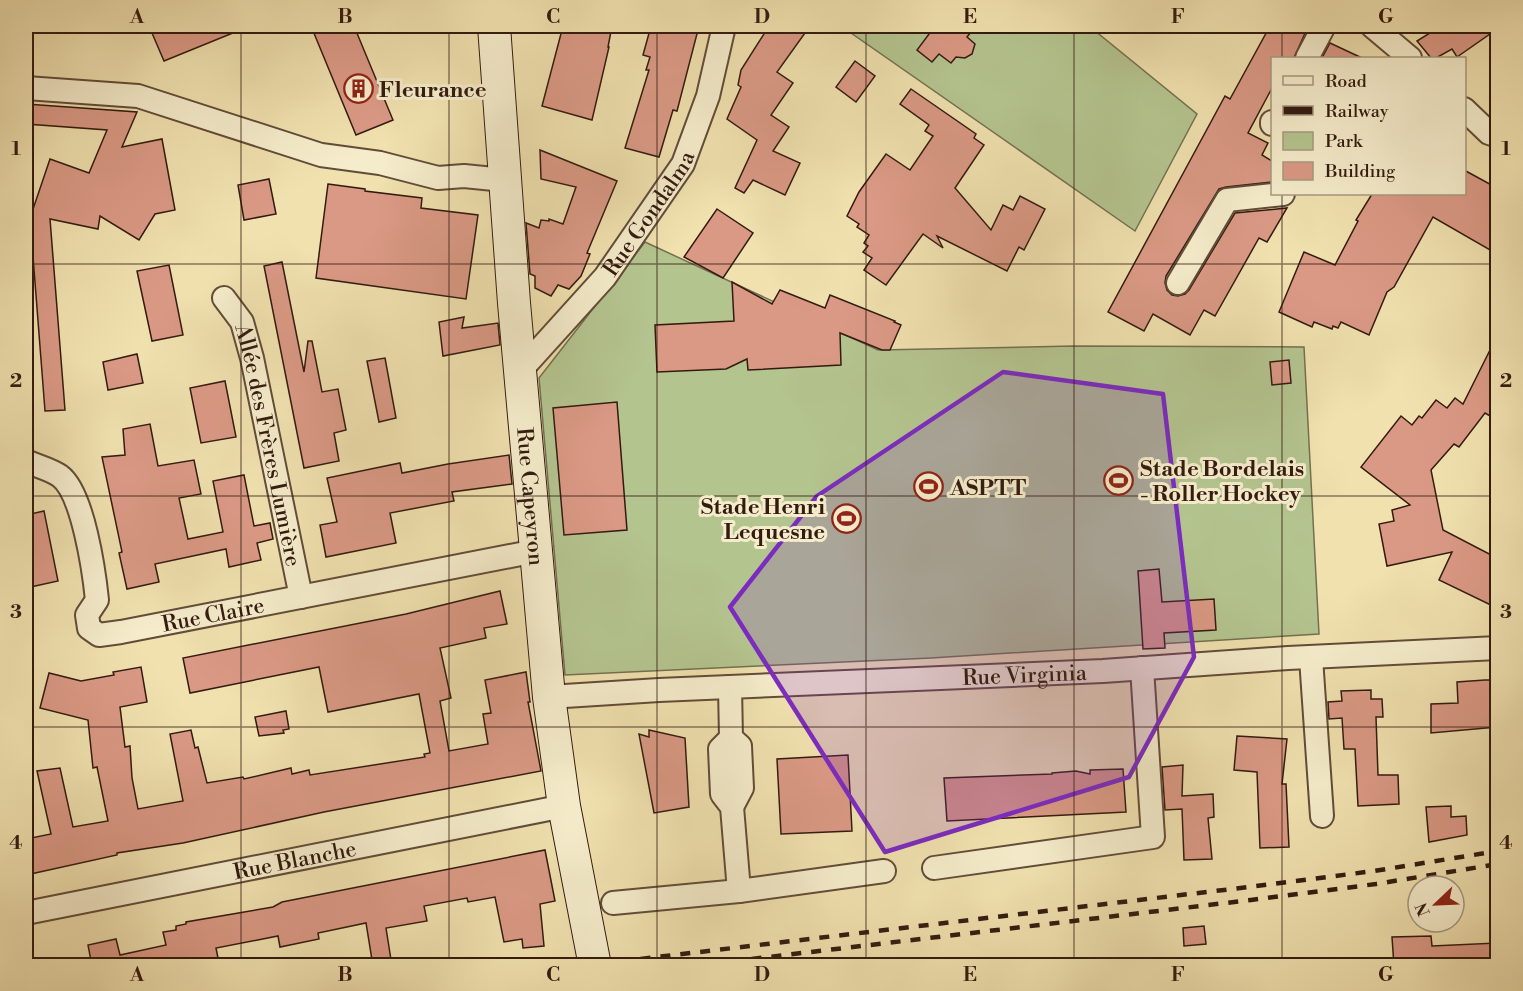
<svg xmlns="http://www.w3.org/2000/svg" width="1523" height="991" viewBox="0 0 1523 991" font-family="'Libre Bodoni',serif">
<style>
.green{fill:#b4c48f;stroke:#747050;stroke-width:1.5}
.building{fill:#da9985;stroke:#331b10;stroke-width:1.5}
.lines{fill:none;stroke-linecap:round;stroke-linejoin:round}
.street-casing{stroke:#624c38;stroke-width:26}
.secondary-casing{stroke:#331b10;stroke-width:34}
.street{stroke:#f5eccb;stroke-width:22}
.secondary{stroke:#f5eccb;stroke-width:32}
.rail{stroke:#331b10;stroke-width:4.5;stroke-dasharray:10 10;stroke-linecap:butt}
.marked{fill:#7b2cbf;fill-opacity:0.2;stroke:#7b2cbf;stroke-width:4.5;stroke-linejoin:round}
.grid{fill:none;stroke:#331b10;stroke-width:1.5;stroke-opacity:0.55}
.labels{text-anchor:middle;stroke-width:6;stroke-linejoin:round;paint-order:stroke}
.poi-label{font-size:22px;font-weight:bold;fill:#331b10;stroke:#f5eccb;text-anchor:start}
.street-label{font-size:22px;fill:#331b10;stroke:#f5eccb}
.neatline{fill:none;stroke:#331b10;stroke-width:2}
.grid-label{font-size:20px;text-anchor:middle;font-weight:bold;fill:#331b10}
</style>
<rect width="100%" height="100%" fill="#f0e1af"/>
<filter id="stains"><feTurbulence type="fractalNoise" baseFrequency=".00333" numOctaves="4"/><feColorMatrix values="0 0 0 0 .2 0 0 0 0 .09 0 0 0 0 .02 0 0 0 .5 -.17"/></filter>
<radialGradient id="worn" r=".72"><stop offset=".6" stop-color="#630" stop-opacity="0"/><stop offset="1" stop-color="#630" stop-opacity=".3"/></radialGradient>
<g class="green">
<path d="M841,26h248l108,88 -62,117z"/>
<path d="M645,242l233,108 195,-4 231,1 15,287 -388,24 -366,17 -26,-297z"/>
</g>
<g class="building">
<path d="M149,26h101l-86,35z"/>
<path d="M311,26h43l39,94 -37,15z"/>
<path d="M563,26h49l-4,21h1l-17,73 -50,-14z"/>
<path d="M651,26h48l-22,85 -4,-1 -14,47 -34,-9 24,-78h-3l4,-13 -7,-2z"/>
<path d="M769,26h41l-33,46 16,11 -22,32 18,12 -16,24 27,12 -15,32 -32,-15 -9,13 -9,-5 22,-48 -30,-21 14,-32 -3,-2 3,-15z"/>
<path d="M935,26h41l-9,11 8,7 -3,10 -7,4 -9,-1 -5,6 -12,-9 -7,8 -15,-12z"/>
<path d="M1270,26h24l12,5 -12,27h-22v30l-24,45 20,10 -6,12 10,6v21l-46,5 -7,2 -53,87 -1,7 2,7 5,5 6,1 7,-2 4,-4 46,-77 52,-5 -20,34 -8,-4 -44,78 -11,-6 -14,25 -37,-21 -9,17 -36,-19 117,-216 5,3z"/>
<path d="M1441,26h56v3l-40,28 -5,-8 -16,9h-5l-14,-17z"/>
<path d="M1330,43l32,15h-40z"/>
<path d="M855,61l20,15 -19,26 -20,-15z"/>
<path d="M911,89l65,45 -2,4 10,7 -29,43 36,42 12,-25 10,5 7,-14 25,13 -21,41 -5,-3 -12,24 -70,-35 6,12 -20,-14 -37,51 -22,-15 8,-12 -9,-6 5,-6 -4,-3 5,-8 -12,-8 2,-3 -12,-8 12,-24 27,-38 24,16 23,-34 -8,-5 4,-6 -29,-21z"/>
<path d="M26,104l111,8 -15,35 40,-8 13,71 -20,4 -16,26 -39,-24 -2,13 -48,-10 15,191 -20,1 -15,-193 20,-59 39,14 18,-43 -81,-6z"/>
<path d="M540,150l77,31 -30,72 3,1 -9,22 -12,13 -11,-4 -7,11 -16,-8v-12l-5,-2 -4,-51 13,5 2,-8 8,1v-2l14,5 13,-37 -35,-8z"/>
<path d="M1464,170l33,18v66l-64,-37 -39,70 -7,5 -18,43 -28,-13 -3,6 -5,-2 -1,3 -18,-7 -2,5 -33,-15 25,-60 31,13 23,-44 -2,-1 16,-26h92z"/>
<path d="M269,179l7,35 -32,6 -6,-35z"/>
<path d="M328,184l37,5v2l57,7 -1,10 57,7 -12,84 -150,-21z"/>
<path d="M717,209l36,24 -30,45 -39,-21z"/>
<path d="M282,262l22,110 4,-31h4l10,51 16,-3 8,41 -12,3 5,28 -35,7 -40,-202z"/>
<path d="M169,265l14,70 -31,6 -15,-70z"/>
<path d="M732,282l40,22 8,-14 45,18 5,-13 65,26 -1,1 7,3 -11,25h-8l-42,-17 1,32 -93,5 -1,-11 -21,10 -69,3 -2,-47 79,-4z"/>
<path d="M464,317l-2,11 36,-5 2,22 -57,11 -4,-34z"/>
<path d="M1497,336v84l-12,-7 -26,34 -5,-3 -23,26 12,60 54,28v50l-58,-28 13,-28 -65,14 -8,-42 15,-3 -2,-11 18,-5 -49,-38 40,-51 11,9 7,-9 3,2 14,-18 11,8 8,-10 8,6z"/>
<path d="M137,354l6,29 -35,7 -5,-28z"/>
<path d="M385,358l11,60 -17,4 -12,-61z"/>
<path d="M1289,360l2,23 -19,2 -2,-23z"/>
<path d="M225,381l11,56 -35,6 -11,-55z"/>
<path d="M617,402l10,128 -63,5 -11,-127z"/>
<path d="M150,424l8,42 36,-6 7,34 -22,4 9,41 35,-7 -10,-51 31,-6 10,51 16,-3 3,16 -16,4 4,17 -32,7 -3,-18 -71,15 4,18 -32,7 -8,-36 3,-1 -20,-95 23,-2 -2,-26z"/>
<path d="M509,455l3,29 -60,8 2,9 -64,12 6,30 -70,14 -6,-32 17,-3 -10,-44 73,-15 2,10 46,-9z"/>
<path d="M44,511l14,70 -32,7v-73z"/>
<path d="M1159,569l3,33 52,-3 2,31 -52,3 1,15 -22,1 -5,-78z"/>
<path d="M500,591l7,33 -23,4 2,10 -46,10 11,50 -11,3 9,50 39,-7 -5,-30 8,-1 -6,-33 41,-8 4,30h-2l13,69 -217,41 -141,31 -66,10v2l-91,20v-36l25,-5 -14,-63 23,-3 13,59 35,-6 -11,-54 -4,1 -5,-48 -48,-12 9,-35 32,8 33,-6 -1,-3 28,-5 6,35 -27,5 5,40 5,-1 2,32 6,31 45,-8 -13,-67 21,-4 4,18 3,-1 9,36 36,-6 1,2 47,-11 1,6 17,-4 1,5 115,-18 -1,-3 6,-1 -11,-59 -91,18 -9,-45 -129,26 -7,-35 223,-44z"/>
<path d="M1485,680h12v47l-66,6v-29l27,-1 -1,-21z"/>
<path d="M1371,690v9h11l1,18h-7l2,58h20l1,29 -41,2 -3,-57h-11l-2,-31 -13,1 -1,-17 14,-1 -1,-10z"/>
<path d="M286,711l3,18 -6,1 1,3 -25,3 -4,-19z"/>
<path d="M649,730l36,8 4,69 -35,6 -15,-79 10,3z"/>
<path d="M1237,736l50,3 -5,45h4l3,63 -29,1 -3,-76 -23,-2z"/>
<path d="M848,755l4,76 -71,3 -4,-75z"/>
<path d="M1183,765l-1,31 31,-2 1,23 -6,1 4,41 -28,1 -2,-51 -17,1 -3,-43z"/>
<path d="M1123,769l3,43 -179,9 -3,-43 108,-4v-1l24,-2 14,3v-4z"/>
<path d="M1451,806v11l15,-1 1,19 -38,7 -3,-35z"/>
<path d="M545,850l10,51 -15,3 4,42 -21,2 -1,-9 -18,3 -9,-45 -27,5 -1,-4 -43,8 3,15 -41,7 6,38h-19l-7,-43 -48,10 1,6 -39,8 -2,-11 -62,12 3,15 -12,3h-115l-4,-21 28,-6 4,16 46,-10 -3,-13 13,-2v-4l10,-2v-2l87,-15 9,-5z"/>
<path d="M1204,926l2,18 -22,2 -1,-18z"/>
<path d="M1431,936l1,10 65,-3v23h-103l-2,-29z"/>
</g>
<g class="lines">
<defs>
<g id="street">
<path d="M1372,26l38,32"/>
<path d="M1307,58l17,-32"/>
<path d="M26,88l112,8 183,59 59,8 58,15 26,-2 40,4"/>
<path d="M1464,109l25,24 9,3"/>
<path d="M1272,122v2"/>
<path d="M1178,283l49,-83 56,-6"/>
<path id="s1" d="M224,298l18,24 10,36 49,239"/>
<path id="s2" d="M520,371l85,-94 78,-113 25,-68 16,-70"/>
<path id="s3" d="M26,461c10,5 24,8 34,15 23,17 34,95 37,124l-10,15 2,13 10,7 22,-3 415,-81"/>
<path d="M1311,658l11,158"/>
<path d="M730,687l1,51 9,8 2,42 -10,19"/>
<path id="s4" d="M549,697l110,-7 444,-19 185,-13 210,-10"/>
<path d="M731,738l-11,11 2,45 10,13 7,84"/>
<path d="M934,868l219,-31 -11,-169"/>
<path d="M613,903l126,-12 145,-20"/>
<path id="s5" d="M26,913l538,-107"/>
</g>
<g id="secondary">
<path id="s6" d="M494,26l20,277 35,394 15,109 31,160"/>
</g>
</defs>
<use href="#street" class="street-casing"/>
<use href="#secondary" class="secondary-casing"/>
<use href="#street" class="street"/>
<use href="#secondary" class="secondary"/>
<g class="rail">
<path d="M581,966l668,-79 125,-16 124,-20"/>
<path d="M692,966l559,-66 125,-16 122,-20"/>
</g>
</g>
<path class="marked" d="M1003,372l160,22 31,263 -65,120 -244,75 -155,-245 87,-111z"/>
<path class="grid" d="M241,26v940M449,26v940M657,26v940M866,26v940M1074,26v940M1282,26v32M1282,194v772M26,264h1472M26,496h1472M26,727h1472"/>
<defs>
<symbol id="building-ring" viewBox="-11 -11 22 22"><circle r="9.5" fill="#f5eccb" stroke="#8f2418" stroke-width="1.5"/><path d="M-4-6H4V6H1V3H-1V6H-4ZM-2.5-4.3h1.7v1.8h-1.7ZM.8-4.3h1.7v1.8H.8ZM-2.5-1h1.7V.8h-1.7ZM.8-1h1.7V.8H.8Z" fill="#8f2418"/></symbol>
<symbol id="stadium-ring" viewBox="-11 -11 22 22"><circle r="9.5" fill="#f5eccb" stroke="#8f2418" stroke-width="1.5"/><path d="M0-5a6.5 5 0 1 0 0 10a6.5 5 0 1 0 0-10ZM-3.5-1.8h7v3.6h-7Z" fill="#8f2418"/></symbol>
</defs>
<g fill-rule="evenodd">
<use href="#building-ring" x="342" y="72" width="33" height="33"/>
<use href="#stadium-ring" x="1102" y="464" width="33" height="33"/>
<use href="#stadium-ring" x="912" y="470" width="33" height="33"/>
<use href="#stadium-ring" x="830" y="502" width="33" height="33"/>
</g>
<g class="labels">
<g class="poi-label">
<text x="379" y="97">Fleurance</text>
<text x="1140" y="476">Stade Bordelais<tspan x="1140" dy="25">- Roller Hockey</tspan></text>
<text x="950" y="495">ASPTT</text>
<text x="825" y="514" text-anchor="end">Stade Henri<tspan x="825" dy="25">Lequesne</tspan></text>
</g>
<g class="street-label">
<text dy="8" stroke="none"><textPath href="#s2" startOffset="204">Rue Gondalma</textPath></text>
<text dy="8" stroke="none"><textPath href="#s1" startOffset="156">Allée des Frères Lumière</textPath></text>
<text dy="8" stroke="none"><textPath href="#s6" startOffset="472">Rue Capeyron</textPath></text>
<text dy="8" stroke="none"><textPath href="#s3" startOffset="328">Rue Claire</textPath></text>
<text dy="8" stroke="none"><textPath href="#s4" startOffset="476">Rue Virginia</textPath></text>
<text dy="8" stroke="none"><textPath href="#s5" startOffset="274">Rue Blanche</textPath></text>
</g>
</g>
<rect width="1523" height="991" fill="none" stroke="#f0e1af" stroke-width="66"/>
<rect x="1271" y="57" width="195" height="138" fill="#f5eccb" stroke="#a79880" stroke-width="1.5"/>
<rect x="1283" y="76" width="30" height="9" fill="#f5eccb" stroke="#a79880" stroke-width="1.5"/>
<text x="1325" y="87" font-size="18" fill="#331b10">Road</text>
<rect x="1283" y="106" width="30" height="9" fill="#331b10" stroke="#a79880" stroke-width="1.5"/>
<text x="1325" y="117" font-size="18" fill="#331b10">Railway</text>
<rect x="1283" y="132" width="30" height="18" fill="#b4c48f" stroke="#a79880" stroke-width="1.5"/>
<text x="1325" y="147" font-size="18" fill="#331b10">Park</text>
<rect x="1283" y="162" width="30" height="18" fill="#da9985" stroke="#a79880" stroke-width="1.5"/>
<text x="1325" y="177" font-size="18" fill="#331b10">Building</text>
<g transform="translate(1436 904) rotate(247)"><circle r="28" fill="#f5eccb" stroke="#a79880" stroke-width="1.5"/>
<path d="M0-4.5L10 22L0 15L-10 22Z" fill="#8f2418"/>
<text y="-9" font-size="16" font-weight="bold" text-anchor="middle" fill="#331b10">N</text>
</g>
<rect x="33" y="33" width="1457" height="925" class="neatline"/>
<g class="grid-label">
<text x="137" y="23">A</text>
<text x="345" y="23">B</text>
<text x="553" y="23">C</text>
<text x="762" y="23">D</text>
<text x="970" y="23">E</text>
<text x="1178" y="23">F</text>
<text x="1386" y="23">G</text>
<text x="16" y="155">1</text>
<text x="1506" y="155">1</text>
<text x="16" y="387">2</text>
<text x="1506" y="387">2</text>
<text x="16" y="618">3</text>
<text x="1506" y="618">3</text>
<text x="16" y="849">4</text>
<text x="1506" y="849">4</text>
<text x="137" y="981">A</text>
<text x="345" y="981">B</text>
<text x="553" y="981">C</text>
<text x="762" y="981">D</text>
<text x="970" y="981">E</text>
<text x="1178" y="981">F</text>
<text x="1386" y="981">G</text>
</g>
<rect width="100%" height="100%" filter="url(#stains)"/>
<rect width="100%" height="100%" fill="url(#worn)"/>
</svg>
